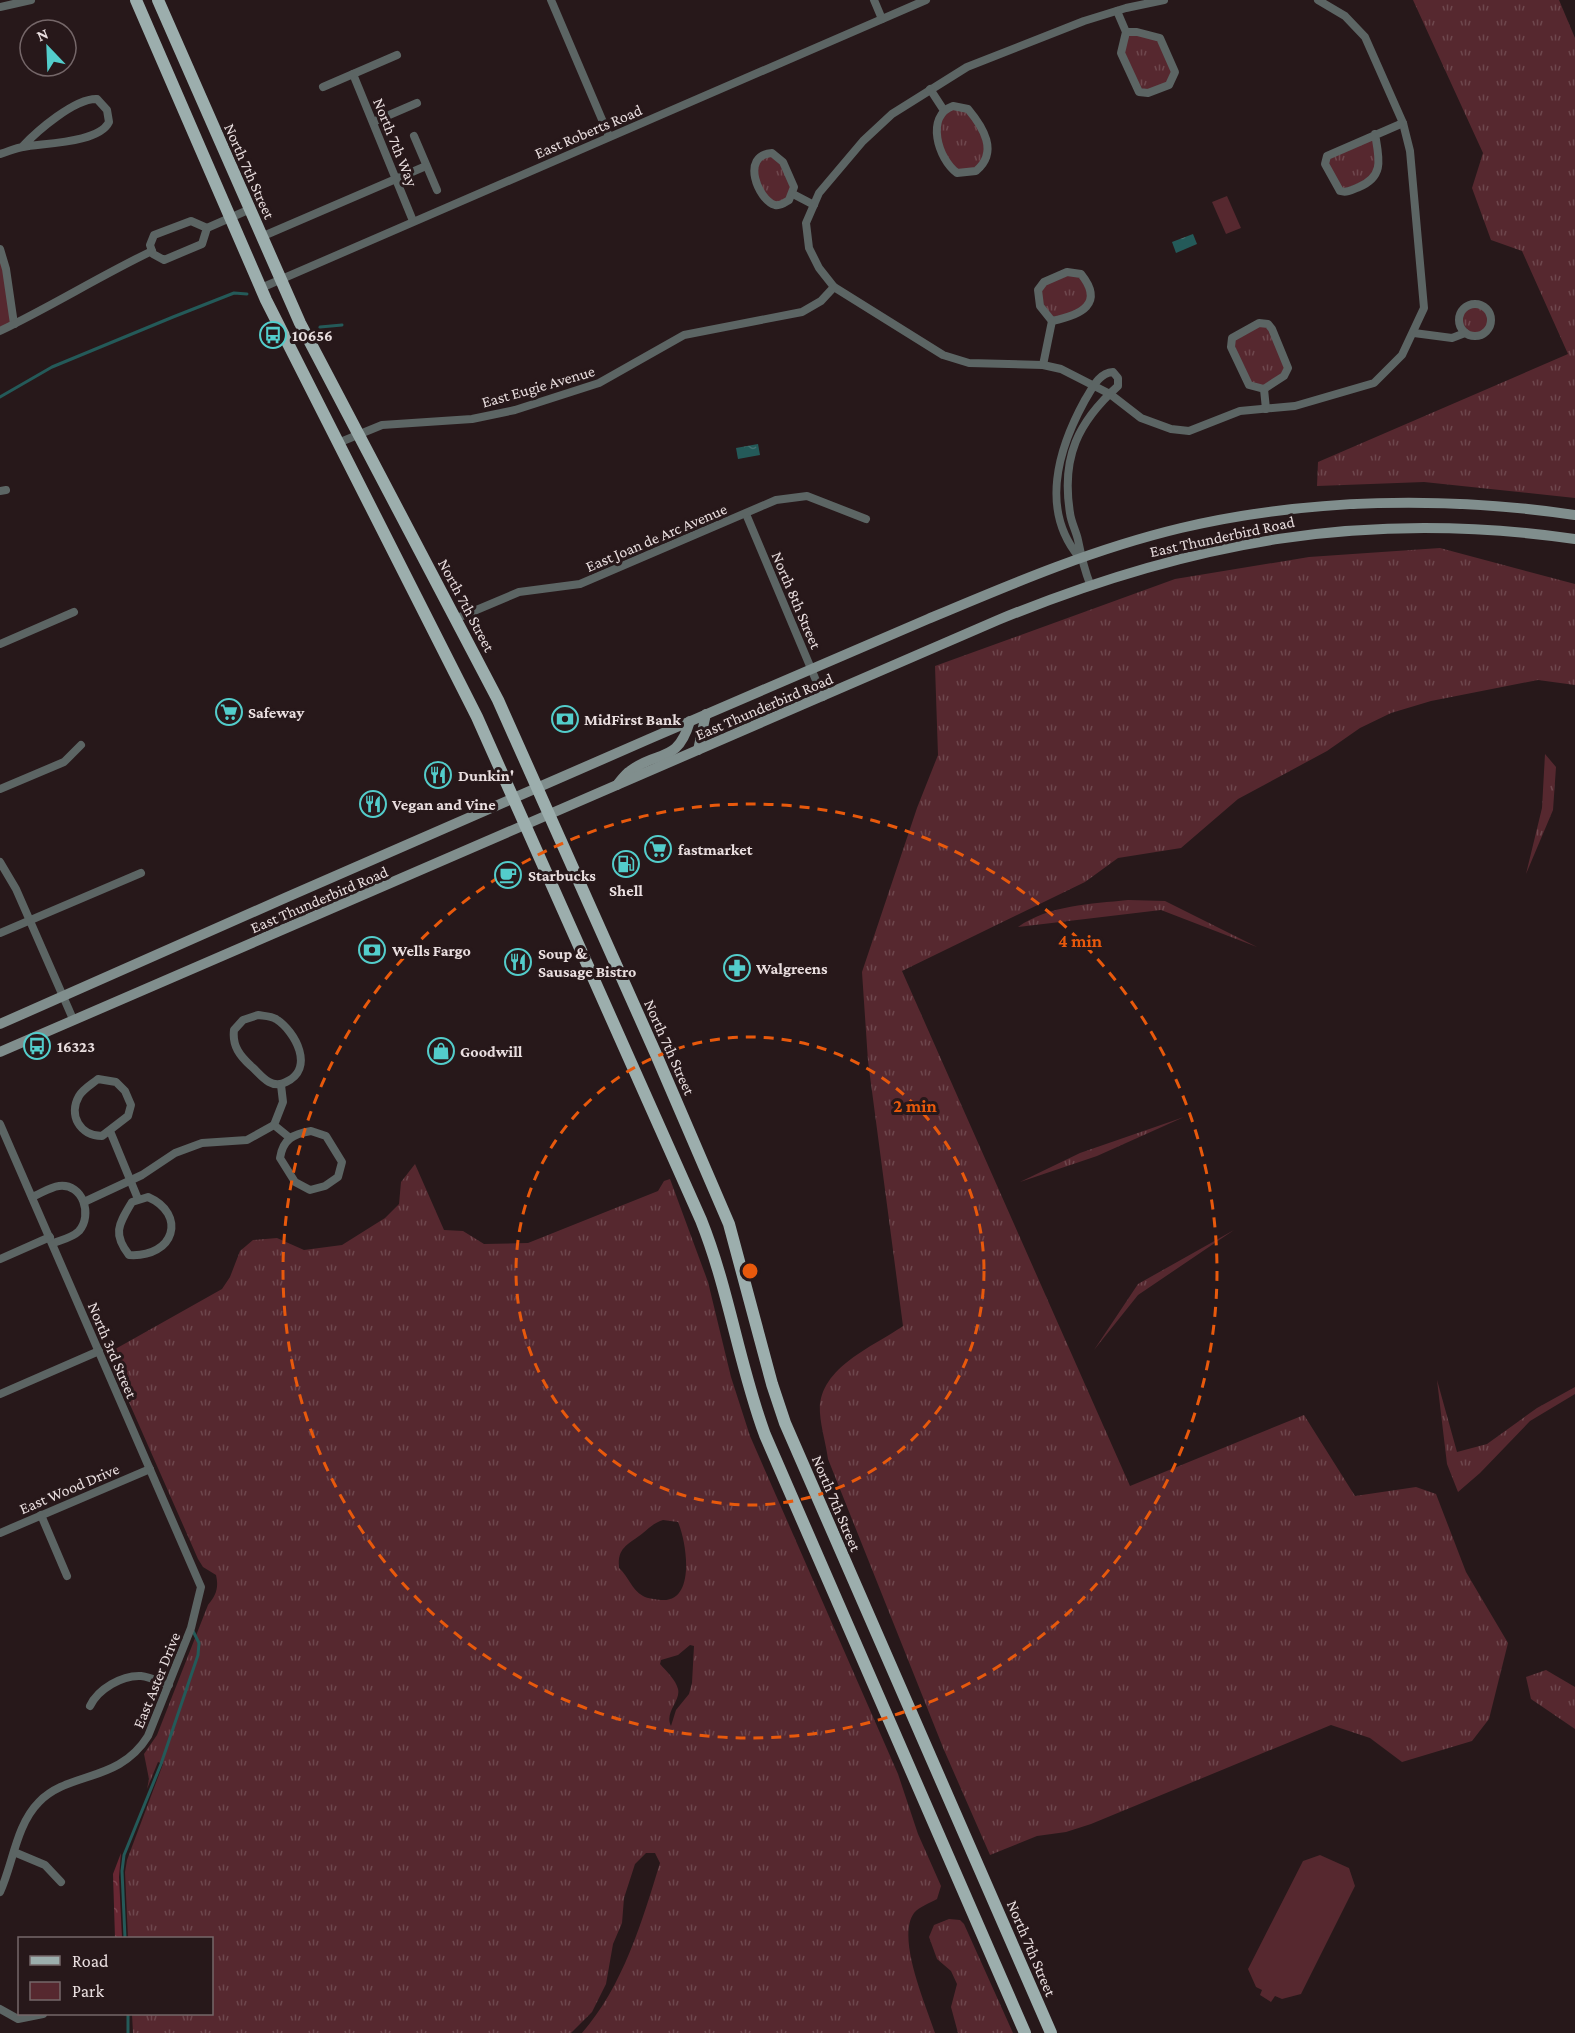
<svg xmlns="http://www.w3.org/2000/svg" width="1575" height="2033" viewBox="0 0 1575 2033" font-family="'Crimson Pro',serif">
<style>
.grass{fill:url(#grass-tufts);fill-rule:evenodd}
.forest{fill:url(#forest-crowns)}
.green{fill:#56282f}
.water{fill:url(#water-ripples)}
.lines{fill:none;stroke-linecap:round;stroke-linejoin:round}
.stream{stroke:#245a59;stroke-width:3}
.street{stroke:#5c6564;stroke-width:8}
.secondary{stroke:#808e8d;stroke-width:10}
.primary{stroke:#9caead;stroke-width:12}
.ring{fill:none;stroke:#e8590c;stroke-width:3;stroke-dasharray:10 8}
.labels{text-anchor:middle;stroke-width:6;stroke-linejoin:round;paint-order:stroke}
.street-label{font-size:16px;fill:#e9dedf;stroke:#27181a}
.poi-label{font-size:16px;font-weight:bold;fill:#e9dedf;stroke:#27181a;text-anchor:start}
.centre{fill:#e8590c;stroke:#27181a;stroke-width:3}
.ring-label{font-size:18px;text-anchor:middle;font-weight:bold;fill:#e8590c;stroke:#27181a;stroke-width:6;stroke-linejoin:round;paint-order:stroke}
</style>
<defs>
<pattern id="grass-tufts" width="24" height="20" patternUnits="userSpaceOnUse" patternTransform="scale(1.5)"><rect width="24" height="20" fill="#56282f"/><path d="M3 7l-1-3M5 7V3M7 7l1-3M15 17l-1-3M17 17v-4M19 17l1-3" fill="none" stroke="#6e474d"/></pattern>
<pattern id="forest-crowns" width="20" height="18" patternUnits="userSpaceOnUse" patternTransform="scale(1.5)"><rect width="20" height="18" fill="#682733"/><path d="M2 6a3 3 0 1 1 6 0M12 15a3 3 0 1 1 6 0" fill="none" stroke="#7e4650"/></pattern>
<pattern id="water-ripples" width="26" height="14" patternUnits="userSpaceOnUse" patternTransform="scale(1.5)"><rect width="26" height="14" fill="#245a59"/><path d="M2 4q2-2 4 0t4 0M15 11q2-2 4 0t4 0" fill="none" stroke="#447170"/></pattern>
</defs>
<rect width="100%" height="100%" fill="#27181a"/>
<g class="grass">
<path d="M1413,0h146l16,38v460l-151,-16 -107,4 1,-24 250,-108 -46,-103 -31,-11 -19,-52 11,-35z"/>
<path d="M1126,32l34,6 15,34 -6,13 -30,7 -18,-39z"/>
<path d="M943,109h25l20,35 -5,21 -26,8c-12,-18 -28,-43 -14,-64z"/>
<path d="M1375,134l1,42 -36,15 -15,-27 2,-8z"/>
<path d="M778,156l15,38 -13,11c-21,-8 -24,-28 -22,-48z"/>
<path d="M1067,272l14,2 11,27 -34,19 -14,-6 -6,-24z"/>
<circle cx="1475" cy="320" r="16"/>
<path d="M1268,324l20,44 -24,21 -15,-4 -17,-47 6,-6z"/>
<path d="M1440,548l135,36v101l-37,-5 -107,21 -40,12 -31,15 -33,23 -89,48 -57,49 -63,10 -33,24 -183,89 228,515 174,-71 51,81 61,-9 20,7 30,78 42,71 -19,76 -17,22 -70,21 -32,-24 -39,-13 -240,99 -25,8 -29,4 -47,19 -46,-105 -116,-291c-2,-15 -7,-31 -8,-46 -3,-45 53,-66 83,-87l-35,-265 -6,-89 55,-164 21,-53 -3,-89 240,-87 134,-22z"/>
<path d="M1545,754l11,13 -3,43 -27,64 16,-66z"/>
<path d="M1128,900l37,1 92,46 -96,-37 -143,17c31,-22 73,-23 110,-27z"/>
<path d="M1184,1117l-87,39 -77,26 60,-29z"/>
<path d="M415,1164l29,66 19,1 21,13 44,-1 130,-52 6,-10 6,-2 38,103 23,95 19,59 148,338 20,60 23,52 -4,13c-7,4 -18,8 -23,14 -18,25 12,92 21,120h-353c41,-47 60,-111 78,-170l-5,-10h-9l-11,11 -11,34 -2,25 -9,21 -7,40 -14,28 -21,21h-438l-1,-19h80v-76h-84l-3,-66 2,-12 36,-96 -5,-2 -11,27 2,-10 -5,-25 13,-19 51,-130c8,-10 11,-17 8,-30l-13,-8 -5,-8 -81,-184 1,-6 -8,-17 112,-63 8,-12 10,-26 13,-11 24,-2 27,12 38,-5 43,-27 14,-14 2,-22zM663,1520l15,2c9,21 18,81 -17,78 -6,-1 -13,-1 -18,-4 -12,-7 -14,-19 -24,-28 -2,-21 9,-23 24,-35 7,-6 11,-10 20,-13zM690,1645l4,1 -2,37 -3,11 -13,16 -5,16c-7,-14 10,-25 7,-37 -2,-9 -12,-18 -18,-25l1,-4 17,-5z"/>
<path d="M1234,1230l-96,65 -44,55 44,-66z"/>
<path d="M1437,1380l20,72 30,-8 50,-36 38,-21v7l-45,27 -50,52 -22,19 -11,-28z"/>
<path d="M1546,1670l29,17v42l-44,-30 -5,-22z"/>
<path d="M949,1919l11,1 4,4 49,109h-55l-7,-26 6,-23 -6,-13 -14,-12 -8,-22 5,-12z"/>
</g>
<path class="forest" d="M121,1853l-2,24 3,61h-7l-2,-64z"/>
<g class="green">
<path d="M1227,196l14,32 -15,6 -14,-32z"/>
<path d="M0,249l14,75 -14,7z"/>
<path d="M1320,1855l29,13 6,18 -54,108 -19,5 -7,-3 -4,6 -11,-7 2,-5 -6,-3 -8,-18 55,-108z"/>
</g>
<g class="water">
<path d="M1193,234l4,10 -21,9 -4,-11z"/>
<path d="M758,444l2,11 -22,4 -2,-11z"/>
</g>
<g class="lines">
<g class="stream">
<path d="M320,327l22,-2"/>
<path d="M0,397l52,-30 121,-50 61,-24 13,1"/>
<path d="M125,1938l-3,-67 2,-16 37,-91 37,-109 1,-12 -7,-14"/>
<path d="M128,2014v19"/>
</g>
<g class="street">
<path d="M551,0l58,136"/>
<path d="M874,0l8,19"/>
<path d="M1164,0l-38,8 -42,13 -117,46 -75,47 -29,27 -44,52 -13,30 3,25 10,20 15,19 109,68 26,8 74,2 18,4 49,25 31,24 30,11 18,2 51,-20 55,-5 79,-23 28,-28 22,-47 -14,-157 -7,-28 -38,-86 -20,-21 -27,-16"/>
<path d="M0,7l31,-7"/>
<path d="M1117,11l9,21 -5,21 18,39 9,1 21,-8 6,-13 -15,-34 -23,-6h-11"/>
<path d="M353,74l60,147"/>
<path d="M323,87l74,-32"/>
<path d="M930,89l13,20"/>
<path d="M953,106l15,3c15,18 31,43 8,62l-19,2c-19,-14 -32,-57 -4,-67z"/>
<path d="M373,122l44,-19"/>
<path d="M1375,134c4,24 10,42 -16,53 -7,3 -12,6 -19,4l-15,-27 2,-8 76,-33"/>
<path d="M414,136l23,54"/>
<path d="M772,153l11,9 11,25 -5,13c-5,3 -9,6 -14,5 -17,-5 -35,-50 -3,-52z"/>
<path d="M0,154c8,-2 15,-6 23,-7 21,-4 76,-4 86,-25l-2,-12 -10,-11c-22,-1 -60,32 -75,48"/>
<path d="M793,194l21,11"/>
<path d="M191,221l16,7 -5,16 -38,16 -11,-6 -3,-9 4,-10z"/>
<path d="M207,228l41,-18"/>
<path d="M261,237l165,-71"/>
<path d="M0,249l6,20 8,55"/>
<path d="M1067,272l14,2c24,30 0,41 -29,47l-12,-15 -2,-16 6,-8z"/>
<path d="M261,288l665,-288"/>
<circle cx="1475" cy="320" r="16"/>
<path d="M1259,323l9,1 4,5 16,39 -4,8 -20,13 -15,-4 -18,-38 1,-9z"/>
<path d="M0,331c52,-25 100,-55 152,-80"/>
<path d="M1414,333l38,5 13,-5"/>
<path d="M1043,365l9,-44"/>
<path d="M1264,389l2,20"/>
<path d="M338,443l44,-18 90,-6 43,-9 84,-27 85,-48 118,-23 19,-11 13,-14"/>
<path d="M0,491l6,-1"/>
<path d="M746,514l77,183"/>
<path d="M1079,557c-39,-47 -21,-108 6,-157 7,-11 13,-27 28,-28l5,6v8c-40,36 -57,71 -48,127 1,9 6,18 8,27 3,15 6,29 12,44"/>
<path d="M455,619l64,-27 61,-8 196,-84 31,-4 59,23"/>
<path d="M0,644l74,-32"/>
<path d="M0,789l64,-27 17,-17"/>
<path d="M0,862l16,27 57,130"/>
<path d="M0,933l141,-60"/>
<path d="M258,1015c6,1 13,1 18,4 20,13 39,50 10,63 -5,3 -12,3 -17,0 -7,-4 -12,-11 -18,-16 -11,-10 -19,-20 -17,-36l9,-10z"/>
<path d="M98,1079l18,3 9,9 6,14 -3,11 -26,20c-22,0 -34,-21 -23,-40 4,-7 13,-12 19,-17z"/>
<path d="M281,1085l2,17 -9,23 16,13"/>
<path d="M0,1124l201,463 -10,41 -43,108c-29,47 -79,35 -109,66 -23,23 -26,62 -39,90"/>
<path d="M110,1131l28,68"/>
<path d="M311,1131l15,5 16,26 -4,15 -13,9 -15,4 -15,-8 -15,-24c3,-19 13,-24 31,-27z"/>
<path d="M32,1197c8,-3 18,-10 27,-11 24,-3 34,29 20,45 -7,7 -18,9 -26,12"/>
<path d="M148,1197c39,17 27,61 -19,58 -17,-22 -10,-31 3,-53z"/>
<path d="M84,1202l58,-27 33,-22 27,-10 45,-3 27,-15"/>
<path d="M0,1259l50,-22"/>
<path d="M0,1394l99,-43"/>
<path d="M41,1515l26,61"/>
<path d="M0,1533l150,-64"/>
<path d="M90,1706c8,-17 32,-31 51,-30 10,1 19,6 28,9"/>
<path d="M14,1852l31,13 16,17"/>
<path d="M0,2009l18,10 25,-5"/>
</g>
<g class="secondary">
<path d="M698,750l8,-36"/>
<path d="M617,785c4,-5 8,-11 13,-14 28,-22 47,-6 60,-50"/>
<path d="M0,1024c216,-96 432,-191 649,-285 92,-40 185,-80 279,-120 83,-35 165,-70 253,-91 128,-30 265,-32 394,-13"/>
<path d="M0,1052l998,-432c193,-79 368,-111 577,-81"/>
</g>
<g class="primary">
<path d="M136,0l130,300 211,417 224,503c28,70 38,145 64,215l260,598"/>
<path d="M158,0l142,323 198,377 157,352 74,172 43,160 13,39 266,610"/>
</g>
</g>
<g class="ring">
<circle cx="750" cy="1271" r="234"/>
<circle cx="750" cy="1271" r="467"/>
</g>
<defs>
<symbol id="bus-ring" viewBox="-11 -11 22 22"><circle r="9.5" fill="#27181a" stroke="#53cdcb" stroke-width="1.5"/><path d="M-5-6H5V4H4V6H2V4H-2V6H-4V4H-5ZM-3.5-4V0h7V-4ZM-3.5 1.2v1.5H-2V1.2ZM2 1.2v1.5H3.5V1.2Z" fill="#53cdcb"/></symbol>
<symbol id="supermarket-ring" viewBox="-11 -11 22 22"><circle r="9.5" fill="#27181a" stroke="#53cdcb" stroke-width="1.5"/><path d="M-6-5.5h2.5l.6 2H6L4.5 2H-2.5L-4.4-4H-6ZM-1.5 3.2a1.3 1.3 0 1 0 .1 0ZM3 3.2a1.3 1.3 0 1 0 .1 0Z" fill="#53cdcb"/></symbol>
<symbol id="bank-ring" viewBox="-11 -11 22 22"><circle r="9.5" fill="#27181a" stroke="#53cdcb" stroke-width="1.5"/><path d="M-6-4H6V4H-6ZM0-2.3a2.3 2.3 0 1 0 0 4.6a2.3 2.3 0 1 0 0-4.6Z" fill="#53cdcb"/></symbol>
<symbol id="restaurant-ring" viewBox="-11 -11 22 22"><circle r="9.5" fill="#27181a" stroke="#53cdcb" stroke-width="1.5"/><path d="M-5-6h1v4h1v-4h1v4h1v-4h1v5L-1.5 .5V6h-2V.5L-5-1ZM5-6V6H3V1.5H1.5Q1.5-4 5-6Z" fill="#53cdcb"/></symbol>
<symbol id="fuel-ring" viewBox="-11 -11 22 22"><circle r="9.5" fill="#27181a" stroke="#53cdcb" stroke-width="1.5"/><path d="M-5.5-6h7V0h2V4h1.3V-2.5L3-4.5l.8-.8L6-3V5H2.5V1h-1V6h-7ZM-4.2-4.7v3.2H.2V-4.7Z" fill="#53cdcb"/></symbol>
<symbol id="cafe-ring" viewBox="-11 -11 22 22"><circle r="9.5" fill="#27181a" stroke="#53cdcb" stroke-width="1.5"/><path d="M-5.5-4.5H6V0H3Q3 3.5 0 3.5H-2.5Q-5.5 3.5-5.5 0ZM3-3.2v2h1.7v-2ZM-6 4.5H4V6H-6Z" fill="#53cdcb"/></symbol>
<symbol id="pharmacy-ring" viewBox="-11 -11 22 22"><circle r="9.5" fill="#27181a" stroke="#53cdcb" stroke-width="1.5"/><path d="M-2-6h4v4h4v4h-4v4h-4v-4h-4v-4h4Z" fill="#53cdcb"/></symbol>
<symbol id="shop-ring" viewBox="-11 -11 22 22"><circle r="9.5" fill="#27181a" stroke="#53cdcb" stroke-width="1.5"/><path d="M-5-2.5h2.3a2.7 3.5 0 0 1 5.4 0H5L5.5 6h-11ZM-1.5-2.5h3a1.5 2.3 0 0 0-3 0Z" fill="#53cdcb"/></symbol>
</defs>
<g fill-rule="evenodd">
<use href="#bus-ring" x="258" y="320" width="30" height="30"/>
<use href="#supermarket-ring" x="214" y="697" width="30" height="30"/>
<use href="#bank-ring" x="550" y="704" width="30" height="30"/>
<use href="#restaurant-ring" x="423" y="760" width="30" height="30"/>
<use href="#restaurant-ring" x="358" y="789" width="30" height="30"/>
<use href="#supermarket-ring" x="643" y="834" width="30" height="30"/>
<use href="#fuel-ring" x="611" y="849" width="30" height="30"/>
<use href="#cafe-ring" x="493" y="860" width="30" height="30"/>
<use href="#bank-ring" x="357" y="935" width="30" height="30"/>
<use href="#restaurant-ring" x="503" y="947" width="30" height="30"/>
<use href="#pharmacy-ring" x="722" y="953" width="30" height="30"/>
<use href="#bus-ring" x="22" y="1031" width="30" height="30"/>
<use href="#shop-ring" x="426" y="1036" width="30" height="30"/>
</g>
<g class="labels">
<g class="street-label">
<text transform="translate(588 131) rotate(-23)" y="6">East Roberts Road</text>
<text transform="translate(396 142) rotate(68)" y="6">North 7th Way</text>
<text transform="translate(250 171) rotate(66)" y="6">North 7th Street</text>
<text transform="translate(538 386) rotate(-16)" y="6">East Eugie Avenue</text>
<text transform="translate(1222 536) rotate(-12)" y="6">East Thunderbird Road</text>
<text transform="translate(656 537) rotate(-23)" y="6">East Joan de Arc Avenue</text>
<text transform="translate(797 600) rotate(67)" y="6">North 8th Street</text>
<text transform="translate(467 605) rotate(62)" y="6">North 7th Street</text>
<text transform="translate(764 706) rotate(-23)" y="6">East Thunderbird Road</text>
<text transform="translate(319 899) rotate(-23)" y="6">East Thunderbird Road</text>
<text transform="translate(670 1047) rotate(66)" y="6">North 7th Street</text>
<text transform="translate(113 1350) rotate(67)" y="6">North 3rd Street</text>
<text transform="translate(69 1488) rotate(-23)" y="6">East Wood Drive</text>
<text transform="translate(837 1503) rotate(67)" y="6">North 7th Street</text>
<text transform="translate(156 1680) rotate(-68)" y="6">East Aster Drive</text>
<text transform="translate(1032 1948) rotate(67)" y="6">North 7th Street</text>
</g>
<g class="poi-label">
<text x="292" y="341">10656</text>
<text x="248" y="718">Safeway</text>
<text x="584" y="725">MidFirst Bank</text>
<text x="458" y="781">Dunkin'</text>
<text x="392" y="810">Vegan and Vine</text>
<text x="678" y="855">fastmarket</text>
<text x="528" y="881">Starbucks</text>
<text x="626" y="896" text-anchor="middle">Shell</text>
<text x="392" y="956">Wells Fargo</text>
<text x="538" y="959">Soup &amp;<tspan x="538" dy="18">Sausage Bistro</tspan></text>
<text x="756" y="974">Walgreens</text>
<text x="57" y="1052">16323</text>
<text x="460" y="1057">Goodwill</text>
</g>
</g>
<circle cx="750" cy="1271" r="9" class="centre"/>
<g class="ring-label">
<text x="1080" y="947">4 min</text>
<text x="915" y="1112">2 min</text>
</g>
<rect x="18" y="1937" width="195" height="78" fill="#27181a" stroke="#756769" stroke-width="1.5"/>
<rect x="30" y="1956" width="30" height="9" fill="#9caead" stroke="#756769" stroke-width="1.5"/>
<text x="72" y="1967" font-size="18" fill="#e9dedf">Road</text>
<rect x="30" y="1982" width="30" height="18" fill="#56282f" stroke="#756769" stroke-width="1.5"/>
<text x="72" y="1997" font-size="18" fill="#e9dedf">Park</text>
<g transform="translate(48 48) rotate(337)"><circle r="28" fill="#27181a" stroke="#756769" stroke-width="1.5"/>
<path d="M0-4.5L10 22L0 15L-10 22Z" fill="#53cdcb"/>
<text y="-9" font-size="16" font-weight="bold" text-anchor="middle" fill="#e9dedf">N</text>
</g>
</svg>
